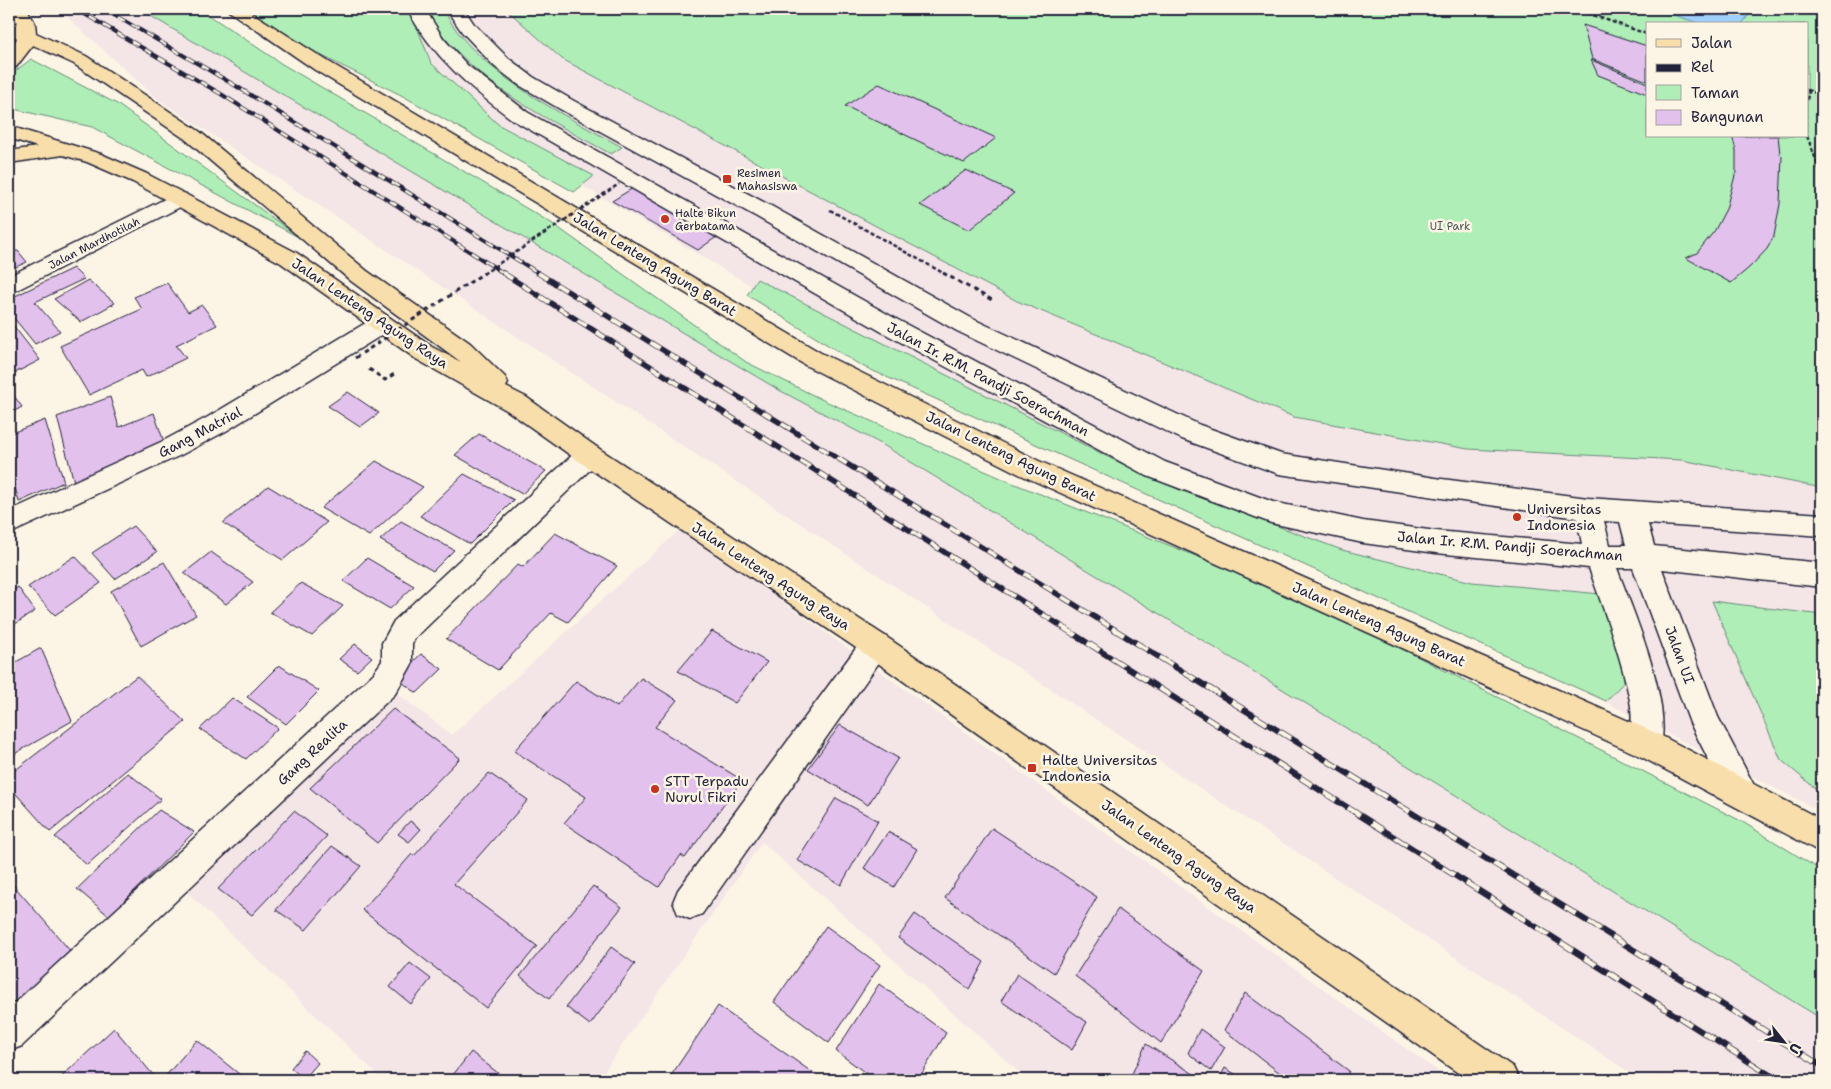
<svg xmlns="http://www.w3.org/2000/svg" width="1831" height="1089" viewBox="0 0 1831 1089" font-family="'Shantell Sans',sans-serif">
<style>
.built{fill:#f4e5e7;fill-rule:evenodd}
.green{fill:#afefb7;stroke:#688879;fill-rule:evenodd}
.water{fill:#9fd0fc;stroke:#6d8aaf}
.building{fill:#e2c1ed;stroke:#22223b}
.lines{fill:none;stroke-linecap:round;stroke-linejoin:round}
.minor-casing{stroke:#22223b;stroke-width:3}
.major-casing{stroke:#22223b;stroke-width:3}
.path-far1{stroke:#22223b;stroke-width:2.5;stroke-dasharray:4 2.5;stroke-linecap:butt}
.path{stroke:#22223b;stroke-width:3;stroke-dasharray:4.5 4;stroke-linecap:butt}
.minor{fill:#fcf5e5;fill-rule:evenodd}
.major{fill:#f8deab;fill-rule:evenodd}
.rail-far2-casing{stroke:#22223b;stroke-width:4}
.rail-far1-casing{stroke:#22223b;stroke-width:5.5}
.rail-casing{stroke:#22223b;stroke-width:6}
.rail-far2{stroke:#fcf5e5;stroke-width:2.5;stroke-dasharray:8;stroke-linecap:butt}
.rail-far1{stroke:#fcf5e5;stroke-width:4;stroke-dasharray:11;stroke-linecap:butt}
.rail{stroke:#fcf5e5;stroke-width:4.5;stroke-dasharray:14;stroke-linecap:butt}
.path-bridge-far1{stroke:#22223b;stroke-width:2.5;stroke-dasharray:4 2.5;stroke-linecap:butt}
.path-bridge{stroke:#22223b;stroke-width:3;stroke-dasharray:4.5 4;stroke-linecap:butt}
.poi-dot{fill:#c8321e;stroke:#fcf5e5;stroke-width:2}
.labels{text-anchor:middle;stroke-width:5;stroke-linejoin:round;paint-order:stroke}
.far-poi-label{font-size:11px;fill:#22223b;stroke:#fcf5e5;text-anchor:start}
.far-park-label{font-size:11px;fill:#45555a;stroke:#fcf5e5}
.far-street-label{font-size:11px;fill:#22223b;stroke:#fcf5e5}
.street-label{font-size:14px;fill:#22223b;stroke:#fcf5e5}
.poi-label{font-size:14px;fill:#22223b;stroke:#fcf5e5;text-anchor:start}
</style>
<rect width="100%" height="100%" fill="#fcf5e5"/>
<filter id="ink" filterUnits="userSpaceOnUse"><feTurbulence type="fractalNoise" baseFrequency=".02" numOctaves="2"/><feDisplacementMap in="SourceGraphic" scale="10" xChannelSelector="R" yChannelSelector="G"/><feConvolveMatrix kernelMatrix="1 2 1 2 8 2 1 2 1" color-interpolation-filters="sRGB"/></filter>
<g filter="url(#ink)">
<g class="built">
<path d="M58,9h81l640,381 104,55 939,574v61h-181l-1483,-981z"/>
<path d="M282,9h1540v803l-305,-155 -609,-279zM1647,24h160v112h-160z"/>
<path d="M681,529l769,551h-422l-266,-238 -164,238h-215l-195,-187 203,-204 61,46z"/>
</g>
<g class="green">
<path d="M139,9h61l82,55 271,160 193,138 77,38 187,82 294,117 437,222 81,50v148l-939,-574 -104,-55z"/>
<path d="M243,9h167l21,54 68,62 95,51 -20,16 -173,-97 -97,-48z"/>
<path d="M426,9h17c32,63 119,105 179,138l-11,7c-60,-33 -122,-63 -166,-116 -8,-9 -13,-20 -19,-29z"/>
<path d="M506,9h1316v479l-140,-28 -214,-11 -174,-32 -277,-116 -455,-242zM1647,24h160v112h-160z"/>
<path d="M31,59l86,45 183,134 -208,-111 -83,-19v-32z"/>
<path d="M757,279l355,180 68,31 162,60 130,32 129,12 26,56 -3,32 -18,19 -746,-336 -113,-70z"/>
<path d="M1712,601l110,14v179l-41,-34z"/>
</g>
<path class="water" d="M1655,9h98l-11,15h-41z"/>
<g class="building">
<path d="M1583,25l64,21v35l-55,-22z"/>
<path d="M1591,60l56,23v11l-49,-19z"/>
<path d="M879,84l117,54 -32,25 -119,-57z"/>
<path d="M1732,136h46l2,18 2,2 -2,48 -6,32 -7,13 -17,18 -19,16 -45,-25 11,-5 18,-23 11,-21 10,-37v-22z"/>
<path d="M966,170l48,23 -45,37 -49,-25z"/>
<path d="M633,188l85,48 -20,14 -86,-49z"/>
<path d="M9,251h9l9,11 -18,8z"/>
<path d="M73,268l11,11 -49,23 25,29 -25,13 -26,-32v-13z"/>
<path d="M88,280l27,23 -34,19 -27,-23z"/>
<path d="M167,283l21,29 14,-7 15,20 -41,20 10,13 -40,19 -4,-7 -53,25 -29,-49 82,-37 -8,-12z"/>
<path d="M9,320l31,40 -31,16z"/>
<path d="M9,389l13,18 -13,7z"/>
<path d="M348,392l31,21 -19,14 -32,-21z"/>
<path d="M110,397l9,30 35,-14 11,32 -91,37 -17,-65z"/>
<path d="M45,420l19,62 -45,20 -10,-37v-31z"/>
<path d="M479,434l67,37 -24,23 -67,-39z"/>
<path d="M376,461l47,26 -54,49 -48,-28z"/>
<path d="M464,474l50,26 -44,44 -50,-28z"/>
<path d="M268,486l59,36 -44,38 -60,-37z"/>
<path d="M401,521l53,29 -21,21 -53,-31z"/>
<path d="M133,526l24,26 -42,27 -23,-26z"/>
<path d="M555,533l62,33 -49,56 -17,-9 -53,57 -52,-31 72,-75 5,3z"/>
<path d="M211,552l42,30 -27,22 -42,-31z"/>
<path d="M75,556l26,27 -46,32 -27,-28z"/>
<path d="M367,558l47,28 -24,23 -47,-28z"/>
<path d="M164,562l32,53 -55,31 -30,-55z"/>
<path d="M301,583l42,23 -31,30 -42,-24z"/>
<path d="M18,587l17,24 -26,17v-35z"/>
<path d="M712,631l55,31 -32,41 -57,-32z"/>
<path d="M355,644l17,13 -15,14 -18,-12z"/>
<path d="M41,648l31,73 -63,36v-91z"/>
<path d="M421,654l21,15 -25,24 -21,-15z"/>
<path d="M279,665l40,26 -33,33 -39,-27z"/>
<path d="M137,676l48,46 -135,110 -41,-46v-11z"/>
<path d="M641,678l36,22 -22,27 87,53 -57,78 -4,-3 -22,32 -95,-64 22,-26 -72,-46 62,-70 41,26z"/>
<path d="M232,698l46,30 -32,31 -46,-30z"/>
<path d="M393,709l67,49 -83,85 -67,-55z"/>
<path d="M840,725l58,33 -30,47 -60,-36z"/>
<path d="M128,773l33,26 -74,66 -32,-28z"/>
<path d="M489,773l39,27 -74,84 83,62 -51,62 -124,-98 50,-56 2,2z"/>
<path d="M836,798l42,23 -37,64 -44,-25z"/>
<path d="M159,810l35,22 -85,84 -32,-27z"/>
<path d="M294,811l33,25 -75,79 -34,-26z"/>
<path d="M410,821l11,8 -12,13 -11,-8z"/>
<path d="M992,828l105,69 -43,76 -109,-75z"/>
<path d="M888,832l29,17 -23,38 -30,-19z"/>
<path d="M332,846l29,20 -55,64 -30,-20z"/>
<path d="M9,880l64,74 -64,57z"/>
<path d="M593,886l29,21 -73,92 -29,-23z"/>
<path d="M1118,909l86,62 -43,72 -86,-67z"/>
<path d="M915,914l69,48 -15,27 -71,-51z"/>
<path d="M826,926l54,39 -51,78 -55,-41z"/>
<path d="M611,947l24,17 -45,61 -24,-18z"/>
<path d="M410,963l21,16 -20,25 -21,-17z"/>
<path d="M1017,974l70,48 -15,28 -71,-49z"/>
<path d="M879,984l67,49 -28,47h-43l-39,-29z"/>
<path d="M1245,993l104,78 -4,9h-56l-65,-50z"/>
<path d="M718,1006l105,74h-155z"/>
<path d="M114,1028l40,48 -4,4h-92z"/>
<path d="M1200,1029l25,18 -14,24 -23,-18z"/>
<path d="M197,1040l42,34 -5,6h-72z"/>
<path d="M1146,1044l51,32 -2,4h-66z"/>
<path d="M305,1051l13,12 -14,16 -13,-11z"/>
<path d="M471,1052l36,28h-58z"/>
<path d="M1225,1068l20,12h-26z"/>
</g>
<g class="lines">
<defs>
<g id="minor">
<path d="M407,9h18l18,29 24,27 60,47 371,208 267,142 108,40 90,19 73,10 146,13 -5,-26 -298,-44 -97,-35 -225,-108 -200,-114 -197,-108 -41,-24 -25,-19 -32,-34 -16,-23h18l10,15 34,34 25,19 41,24 199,106 200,112 227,106 81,29 161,25 146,19 234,16v22l-174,-12 6,22 168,17v24l-160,-18 56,148 40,76 -5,11 -11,4 -11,-4 -41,-81 -57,-155h-16c16,44 60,143 41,186l-11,5 -11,-5c-8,-17 -2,-35 -6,-53 -9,-46 -26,-90 -41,-133l-153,-15 -73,-10 -92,-20 -124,-47 -265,-144 -369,-212c-43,-32 -80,-63 -106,-111zM1604,521l16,1 6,23h-16z"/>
<path d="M179,192l7,2 3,5 -3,5 -169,86 -8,3v-17z"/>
<path d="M382,316l8,2 4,6 -4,6 -164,101 -45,24 -172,79v-23l154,-70 45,-24 166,-99z"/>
<path d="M589,445l9,3 4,7 -4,7 -184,177 -2,5v20l-17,30 -373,352 -13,5v-43l364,-334 9,-13v-18l12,-22 186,-173z"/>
<path d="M875,632l10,4 5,9 -5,9 -183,260 -12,5 -12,-5 -5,-12 5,-12 187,-254z"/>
</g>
<g id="major">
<path d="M9,9h18l8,14 1,10 50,23 113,75 168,140 103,72 35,34 3,6 -2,4 20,10 72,51 287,188 628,431 6,13h-51l-603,-426 -285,-192 -72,-51 -92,-52 -135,-96 -148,-81 -46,-20 -24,-7 -54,8v-12l28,-4 -28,-9v-12l92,28 46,20 150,79 135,94 29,15 -110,-81 -166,-142 -111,-75 -41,-19 -17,22 -7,1v-15l8,-15 -8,-4v-12l9,2z"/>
<path d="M226,9h20l83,53 492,291 218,108 619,273 164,86v33l-186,-99 -615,-279 -216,-110 -490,-295z"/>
</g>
</defs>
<use href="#minor" class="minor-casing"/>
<use href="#major" class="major-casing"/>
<g class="path-far1">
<path d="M1575,9l72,25"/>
<path d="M1807,90l15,5"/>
<path d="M1807,100l2,-9"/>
<path d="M1807,136l15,39"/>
<path d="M830,210l115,64"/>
</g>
<g class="path">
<path d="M943,273l49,27"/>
<path d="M369,369l16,11 12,-8"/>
</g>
<use href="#minor" class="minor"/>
<use href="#major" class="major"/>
<defs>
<g id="rail-far2">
<path d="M76,9l145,85 284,180"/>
<path d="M104,9l132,77 304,188"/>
</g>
<g id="rail-far1">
<path d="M503,273l563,356"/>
<path d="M538,273l576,356"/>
</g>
<g id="rail">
<path d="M1064,628l714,452"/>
<path d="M1112,628l710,438"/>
</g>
</defs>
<use href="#rail-far2" class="rail-far2-casing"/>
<use href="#rail-far1" class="rail-far1-casing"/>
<use href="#rail" class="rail-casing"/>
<use href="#rail-far2" class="rail-far2"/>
<use href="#rail-far1" class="rail-far1"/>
<use href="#rail" class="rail"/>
<path class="path-bridge-far1" d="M483,274l136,-90"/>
<path class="path-bridge" d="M355,358l129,-85"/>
</g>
</g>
<g class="poi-dot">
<rect x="722" y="174" width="10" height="10" rx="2.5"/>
<circle cx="665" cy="219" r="5"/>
<circle cx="1517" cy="517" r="5"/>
<rect x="1027" y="763" width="10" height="10" rx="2.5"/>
<circle cx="655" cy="789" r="5"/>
</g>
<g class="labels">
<g class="far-poi-label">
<text x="737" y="177">Resimen<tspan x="737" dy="13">Mahasiswa</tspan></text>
<text x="675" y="217">Halte Bikun<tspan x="675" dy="13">Gerbatama</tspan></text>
</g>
<g class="far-park-label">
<text x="1450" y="230">UI Park</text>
</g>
<g class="far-street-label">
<text transform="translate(94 243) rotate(-27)" y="4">Jalan Mardhotilah</text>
</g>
<g class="street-label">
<text transform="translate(655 264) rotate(31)" y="5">Jalan Lenteng Agung Barat</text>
<text transform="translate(370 313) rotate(34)" y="5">Jalan Lenteng Agung Raya</text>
<text transform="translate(988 379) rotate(28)" y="5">Jalan Ir. R.M. Pandji Soerachman</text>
<text transform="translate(200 432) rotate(-28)" y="5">Gang Matrial</text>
<text transform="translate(1011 456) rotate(26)" y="5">Jalan Lenteng Agung Barat</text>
<text transform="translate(1510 546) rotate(5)" y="5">Jalan Ir. R.M. Pandji Soerachman</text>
<text transform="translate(771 576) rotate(33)" y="5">Jalan Lenteng Agung Raya</text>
<text transform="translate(1379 624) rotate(24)" y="5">Jalan Lenteng Agung Barat</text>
<text transform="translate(1680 655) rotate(70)" y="5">Jalan UI</text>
<text transform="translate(312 752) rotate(-43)" y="5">Gang Realita</text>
<text transform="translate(1179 856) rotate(35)" y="5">Jalan Lenteng Agung Raya</text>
</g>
<g class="poi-label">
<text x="1527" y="514">Universitas<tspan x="1527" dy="16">Indonesia</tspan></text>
<text x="1042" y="765">Halte Universitas<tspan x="1042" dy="16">Indonesia</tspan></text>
<text x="665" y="786">STT Terpadu<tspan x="665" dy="16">Nurul Fikri</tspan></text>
</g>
</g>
<rect width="1831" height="1089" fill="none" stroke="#fcf5e5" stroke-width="30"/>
<rect x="15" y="15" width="1801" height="1059" fill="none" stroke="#22223b" stroke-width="2" filter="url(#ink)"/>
<rect x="1646" y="22" width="162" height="115" fill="#fcf5e5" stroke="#a5a1a1"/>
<rect x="1656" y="39" width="25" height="8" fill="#f8deab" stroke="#a5a1a1"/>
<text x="1691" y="48" font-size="15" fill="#22223b">Jalan</text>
<rect x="1656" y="64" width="25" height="8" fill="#22223b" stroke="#a5a1a1"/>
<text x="1691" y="72" font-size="15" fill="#22223b">Rel</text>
<rect x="1656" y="85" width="25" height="15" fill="#afefb7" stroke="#a5a1a1"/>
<text x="1691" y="98" font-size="15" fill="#22223b">Taman</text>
<rect x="1656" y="110" width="25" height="15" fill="#e2c1ed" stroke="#a5a1a1"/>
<text x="1691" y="122" font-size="15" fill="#22223b">Bangunan</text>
<g transform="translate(1784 1042) rotate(120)" stroke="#fcf5e5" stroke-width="4" paint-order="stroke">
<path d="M0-4L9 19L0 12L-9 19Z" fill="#22223b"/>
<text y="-8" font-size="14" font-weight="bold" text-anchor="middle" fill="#22223b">U</text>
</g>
</svg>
